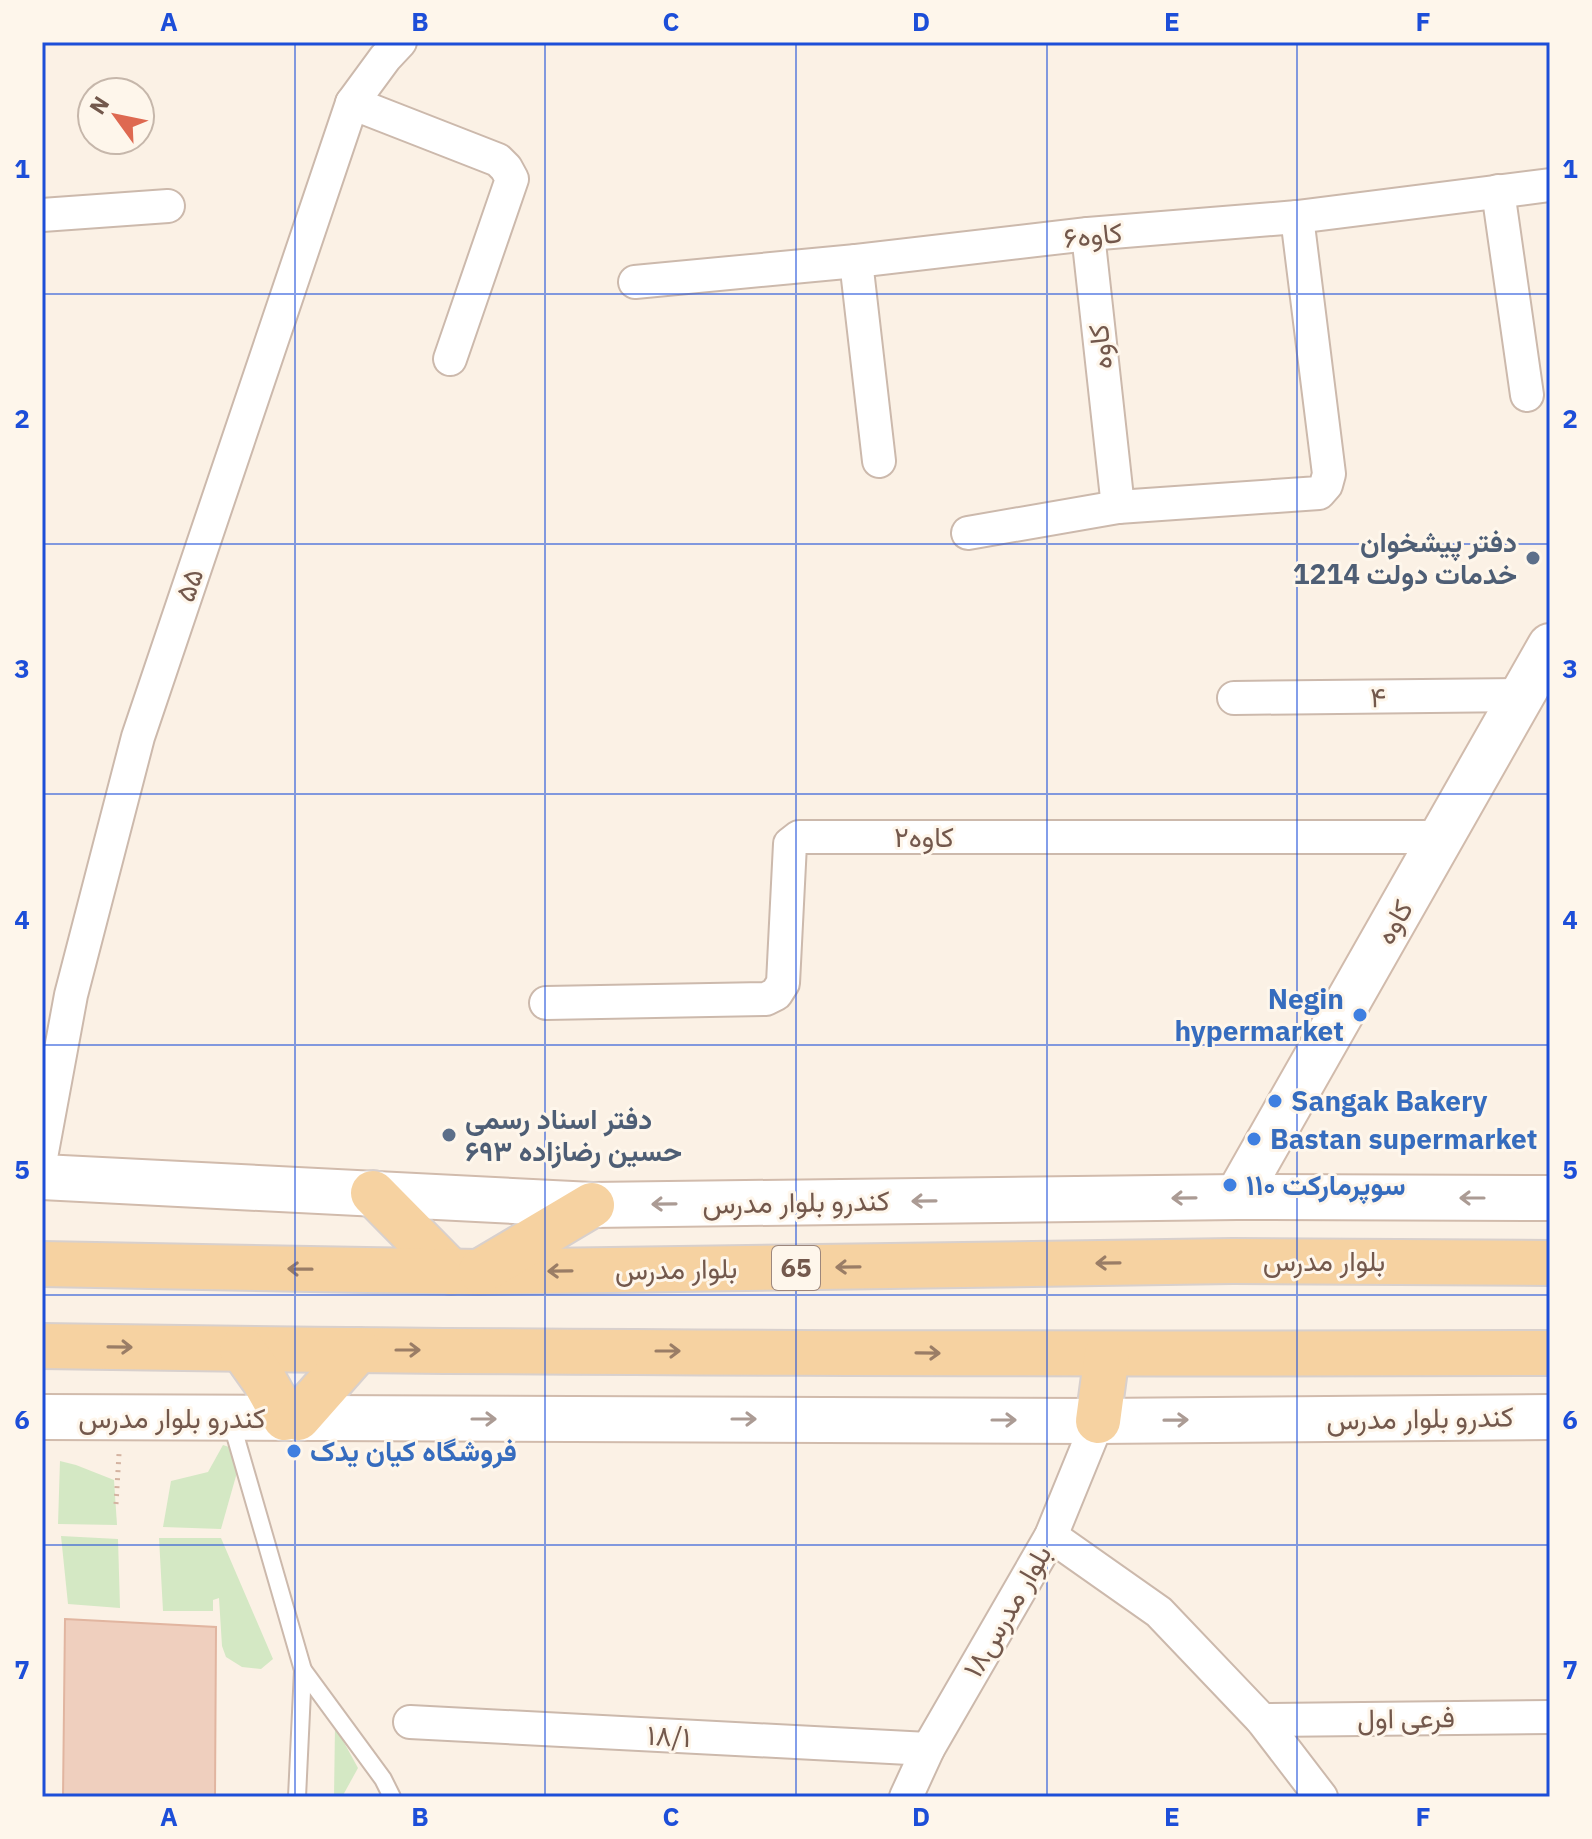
<svg xmlns="http://www.w3.org/2000/svg" width="1592" height="1839" viewBox="0 0 1592 1839" font-family="'IBM Plex Sans',Vazirmatn,sans-serif">
<style>
.green{fill:#d4e8c4}
.building{fill:#efcfbe;stroke:#e1b5a0;stroke-width:2}
.lines{fill:none;stroke-linecap:round;stroke-linejoin:round}
.lane-casing{stroke:#ccb9ac;stroke-width:20}
.street-casing{stroke:#ccb9ac;stroke-width:36}
.secondary-casing{stroke:#d1bbac;stroke-width:48}
.primary-casing{stroke:#d8d0cd;stroke-width:48}
.path{stroke:#d4b3a1;stroke-width:5;stroke-dasharray:2 6;stroke-linecap:butt}
.lane{stroke:#fff;stroke-width:16}
.street{stroke:#fff;stroke-width:32}
.secondary{stroke:#fff;stroke-width:44}
.primary{stroke:#f6d2a1;stroke-width:44}
.oneway{stroke:#ab9b94}
.oneway2{stroke:#9a7d66}
.grid{fill:none;stroke:#1d4ed8;stroke-width:2;stroke-opacity:0.55}
.service-dot{fill:#5c6f8a;stroke:#fef6eb;stroke-width:3}
.shop-dot{fill:#3f7fe0;stroke:#fef6eb;stroke-width:3}
.labels{text-anchor:middle;stroke-width:6;stroke-linejoin:round;paint-order:stroke}
.shield{fill:#fef6eb;stroke:#9d877c;stroke-width:2}
.shield-label{font-size:26px;font-weight:bold;fill:#73584c}
.street-label{font-size:28px;fill:#73584c;stroke:#fef6eb}
.service-label{font-size:28px;font-weight:bold;fill:#4e5e75;stroke:#fef6eb;text-anchor:end}
.shop-label{font-size:28px;font-weight:bold;fill:#366cbe;stroke:#fef6eb;text-anchor:start}
.neatline{fill:none;stroke:#1d4ed8;stroke-width:3}
.grid-label{font-size:26px;text-anchor:middle;font-weight:bold;fill:#1d4ed8}
</style>
<rect width="100%" height="100%" fill="#fbf1e5"/>
<g class="green">
<path d="M223,1445l9,3 7,8 -3,20 -15,53 -58,-2 8,-46 37,-9z"/>
<path d="M60,1461l16,4 38,15 3,45 -59,-1z"/>
<path d="M61,1536l57,3 2,69 -52,-4z"/>
<path d="M159,1538h62l52,121 -12,10 -19,-2 -16,-10 -4,-11 -3,-48 -6,2v11h-50z"/>
<path d="M335,1726l23,42 -16,29h-8z"/>
</g>
<path class="building" d="M65,1619l151,8 -1,170h-152z"/>
<g class="lines">
<defs>
<g id="lane">
<path d="M231,1421l72,249 -6,127"/>
<path d="M303,1670l80,109 9,18"/>
</g>
<g id="street">
<path d="M352,103l146,57 8,8 6,11 -62,180"/>
<path d="M1498,191l29,204"/>
<path d="M42,215l126,-9"/>
<path d="M1088,234l30,273"/>
<path d="M856,261l23,200"/>
<path d="M635,282l221,-21 232,-27 209,-17 253,-32"/>
<path d="M968,533l150,-26 201,-14 7,-8 3,-11 -32,-257"/>
<path d="M1234,698l288,-3"/>
<path d="M546,1003l220,-4 10,-5 7,-11 7,-139 9,-7h644"/>
<path d="M42,1152l29,-157 67,-258 214,-634 33,-45 15,-16"/>
<path d="M1051,1536l108,76 103,108 59,77"/>
<path d="M1262,1720l288,-3"/>
<path d="M410,1722l518,27"/>
<path d="M906,1797l22,-48 123,-213 47,-115"/>
</g>
<g id="secondary">
<path d="M42,1177l550,28 645,-8 313,1"/>
<path d="M1237,1197l313,-551"/>
<path d="M42,1417l1056,4 452,-4"/>
</g>
<g id="primary">
<path d="M373,1193l78,79"/>
<path d="M42,1264l437,8 754,-11 317,2"/>
<path d="M481,1271l111,-66"/>
<path d="M42,1346c503,8 1005,8 1508,7"/>
<path d="M242,1349l22,31 21,38"/>
<path d="M298,1418l60,-68"/>
<path d="M1098,1421l9,-67"/>
</g>
</defs>
<use href="#lane" class="lane-casing"/>
<use href="#street" class="street-casing"/>
<use href="#secondary" class="secondary-casing"/>
<use href="#primary" class="primary-casing"/>
<path class="path" d="M116,1504l3,-50"/>
<use href="#lane" class="lane"/>
<use href="#street" class="street"/>
<use href="#secondary" class="secondary"/>
<use href="#primary" class="primary"/>
</g>
<defs><path id="oneway-shaft" d="M-6 0H5M1.5-3L5.5 0L1.5 3" fill="none" stroke-width="1.6" stroke-linecap="round" stroke-linejoin="round" transform="scale(2)"/></defs>
<g class="oneway">
<use href="#oneway-shaft" transform="translate(1184 1198) rotate(179)"/>
<use href="#oneway-shaft" transform="translate(1472 1198) rotate(-180)"/>
<use href="#oneway-shaft" transform="translate(924 1201) rotate(179)"/>
<use href="#oneway-shaft" transform="translate(664 1204) rotate(179)"/>
<use href="#oneway-shaft" transform="translate(484 1419)"/>
<use href="#oneway-shaft" transform="translate(744 1419)"/>
<use href="#oneway-shaft" transform="translate(1004 1420)"/>
<use href="#oneway-shaft" transform="translate(1176 1420) rotate(-1)"/>
</g>
<g class="oneway2">
<use href="#oneway-shaft" transform="translate(1108 1263) rotate(179)"/>
<use href="#oneway-shaft" transform="translate(848 1267) rotate(179)"/>
<use href="#oneway-shaft" transform="translate(300 1269) rotate(-179)"/>
<use href="#oneway-shaft" transform="translate(560 1271) rotate(179)"/>
<use href="#oneway-shaft" transform="translate(120 1347) rotate(1)"/>
<use href="#oneway-shaft" transform="translate(408 1350)"/>
<use href="#oneway-shaft" transform="translate(668 1351)"/>
<use href="#oneway-shaft" transform="translate(928 1353) rotate(1)"/>
</g>
<path class="grid" d="M295,42v1755M545,42v1755M796,42v1755M1047,42v1755M1297,42v1755M42,294h1508M42,544h1508M42,794h1508M42,1045h1508M42,1295h1508M42,1545h1508"/>
<g class="service-dot">
<circle cx="1533" cy="558" r="8"/>
<circle cx="449" cy="1135" r="8"/>
</g>
<g class="shop-dot">
<circle cx="1360" cy="1015" r="8"/>
<circle cx="1275" cy="1101" r="8"/>
<circle cx="1254" cy="1139" r="8"/>
<circle cx="1230" cy="1185" r="8"/>
<circle cx="294" cy="1451" r="8"/>
</g>
<g class="labels">
<rect class="shield" x="772" y="1246" width="48" height="44" rx="6"/>
<g class="shield-label">
<text x="796" y="1277">65</text>
</g>
<g class="street-label">
<text transform="translate(1093 235) rotate(-6)" y="10">کاوه۶</text>
<text transform="translate(1100 347) rotate(-96)" y="10">کاوه</text>
<text transform="translate(189 585) rotate(-71)" y="10">۵۵</text>
<text transform="translate(1378 697) rotate(-1)" y="10">۴</text>
<text x="924" y="847">کاوه۲</text>
<text transform="translate(1394 922) rotate(-60)" y="10">کاوه</text>
<text transform="translate(796 1202) rotate(-1)" y="10">کندرو بلوار مدرس</text>
<text x="1324" y="1271">بلوار مدرس</text>
<text transform="translate(676 1269) rotate(-1)" y="10">بلوار مدرس</text>
<text x="172" y="1428">کندرو بلوار مدرس</text>
<text transform="translate(1420 1418) rotate(-1)" y="10">کندرو بلوار مدرس</text>
<text transform="translate(1007 1611) rotate(-60)" y="10">بلوار مدرس۱۸</text>
<text transform="translate(1406 1718) rotate(-1)" y="10">فرعی اول</text>
<text transform="translate(669 1736) rotate(3)" y="10">۱۸/۱</text>
</g>
<g class="service-label">
<text x="1517" y="552">دفتر پیشخوان<tspan x="1517" dy="32">خدمات دولت 1214</tspan></text>
<text x="465" y="1129" text-anchor="start">دفتر اسناد رسمی<tspan x="465" dy="32">۶۹۳ حسین رضازاده</tspan></text>
</g>
<g class="shop-label">
<text x="1344" y="1009" text-anchor="end">Negin<tspan x="1344" dy="32">hypermarket</tspan></text>
<text x="1291" y="1111">Sangak Bakery</text>
<text x="1270" y="1149">Bastan supermarket</text>
<text x="1246" y="1195">سوپرمارکت ۱۱۰</text>
<text x="310" y="1461">فروشگاه کیان یدک</text>
</g>
</g>
<rect width="1592" height="1839" fill="none" stroke="#fef6eb" stroke-width="88"/>
<g transform="translate(116 116) rotate(303)"><circle r="38" fill="#fef6eb" stroke="#c6b7ab" stroke-width="2"/>
<path d="M0-6L14 30L0 20L-14 30Z" fill="#de6951"/>
<text y="-12" font-size="22" font-weight="bold" text-anchor="middle" fill="#73584c">N</text>
</g>
<rect x="44" y="44" width="1504" height="1751" class="neatline"/>
<g class="grid-label">
<text x="169" y="31">A</text>
<text x="420" y="31">B</text>
<text x="671" y="31">C</text>
<text x="921" y="31">D</text>
<text x="1172" y="31">E</text>
<text x="1423" y="31">F</text>
<text x="22" y="178">1</text>
<text x="1570" y="178">1</text>
<text x="22" y="428">2</text>
<text x="1570" y="428">2</text>
<text x="22" y="678">3</text>
<text x="1570" y="678">3</text>
<text x="22" y="929">4</text>
<text x="1570" y="929">4</text>
<text x="22" y="1179">5</text>
<text x="1570" y="1179">5</text>
<text x="22" y="1429">6</text>
<text x="1570" y="1429">6</text>
<text x="22" y="1679">7</text>
<text x="1570" y="1679">7</text>
<text x="169" y="1826">A</text>
<text x="420" y="1826">B</text>
<text x="671" y="1826">C</text>
<text x="921" y="1826">D</text>
<text x="1172" y="1826">E</text>
<text x="1423" y="1826">F</text>
</g>
</svg>
